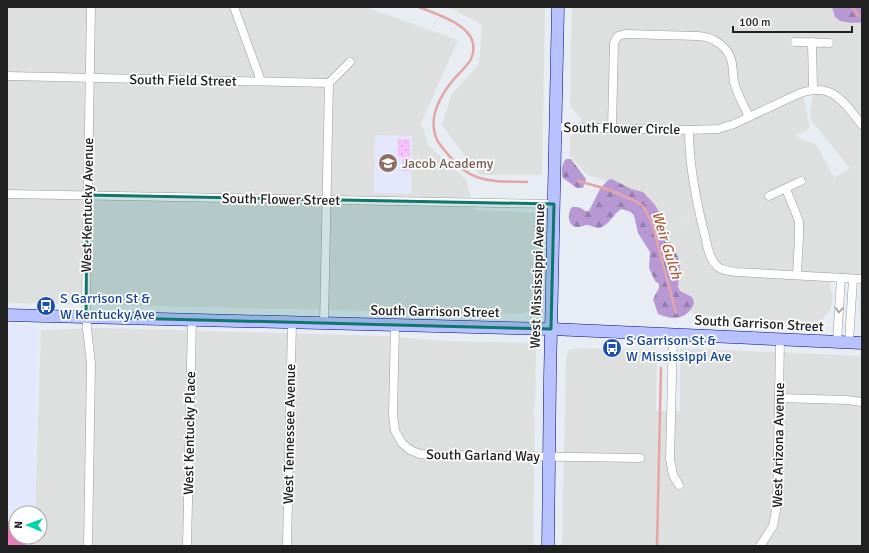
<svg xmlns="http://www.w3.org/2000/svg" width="869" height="553" viewBox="0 0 869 553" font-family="Signika,sans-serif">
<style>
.residential{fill:#dedfdf;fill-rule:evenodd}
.education{fill:#e3e8ff}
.forest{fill:url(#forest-firs)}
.park{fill:url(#park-dots)}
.pitch{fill:#e87ebb}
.parking{fill:#e1e1e1}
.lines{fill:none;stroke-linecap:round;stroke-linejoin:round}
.stream{stroke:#e3a6a4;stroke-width:2.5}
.street-casing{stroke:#9b9b9b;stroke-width:9}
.secondary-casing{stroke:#000b80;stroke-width:13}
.street{stroke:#fff;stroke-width:8}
.secondary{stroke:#b8c2ff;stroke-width:12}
.oneway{stroke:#9b9b9b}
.marked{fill:#0f766e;fill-opacity:0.2;stroke:#0f766e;stroke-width:3;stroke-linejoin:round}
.labels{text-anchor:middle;stroke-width:3.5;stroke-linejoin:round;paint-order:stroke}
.street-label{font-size:14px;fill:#212121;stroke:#fff}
.education-label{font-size:14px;fill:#785e54;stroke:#fff;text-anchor:start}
.transit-label{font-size:14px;fill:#164399;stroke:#fff;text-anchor:start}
.water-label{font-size:15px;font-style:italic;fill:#aa5f3e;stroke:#fff}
</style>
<defs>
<pattern id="forest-firs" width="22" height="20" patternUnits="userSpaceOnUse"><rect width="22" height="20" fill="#b798d5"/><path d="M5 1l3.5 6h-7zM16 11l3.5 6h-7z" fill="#947cac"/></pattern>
<pattern id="park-dots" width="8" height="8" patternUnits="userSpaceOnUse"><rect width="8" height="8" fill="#f8c1fe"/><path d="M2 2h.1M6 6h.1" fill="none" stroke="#d4a6d9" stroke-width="1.8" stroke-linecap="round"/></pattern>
</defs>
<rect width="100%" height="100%" fill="#e7edf2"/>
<g class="residential">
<path d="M7,7h358l93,33 -37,83 8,23 37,34 9,30 70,3 -6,94 -17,7 -515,-11z"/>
<path d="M449,7h96l-3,168h-63l-37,-50 10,-31 27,-30 3,-39z"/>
<path d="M572,7h286l4,5v316l-3,-19 1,-30 -29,-2 -1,12 3,5 -2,14 -12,15 -124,-8 -11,-13 -6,-10 -18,-60 -47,-50 -26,-7 -17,-19v-18l12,-19 -12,-13zM813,90l-3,29 40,49 -16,10 -17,-33 -19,-7 -2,-3 14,-7 -8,-36z"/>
<path d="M102,328l281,8 63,5 79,2 7,1 3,3 1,5 -1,56 -2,1 2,9 -2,128h-499l1,-9h5v-24h-5l6,-183z"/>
<path d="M576,348l81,2 -1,61h24v-63l182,8v190h-300l4,-189 3,-7z"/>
</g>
<g class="education">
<path d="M375,135l37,1 -1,58 -37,-1z"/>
<path d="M7,324l31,1 -4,188h-18v24h18v9h-27z"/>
</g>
<g class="forest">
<path d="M832,7h30v15c-5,2 -17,0 -22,-1l-5,-4z"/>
<path d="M566,159h5l15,20 -3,9h-6l-14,-10c-2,-6 -2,-13 3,-19z"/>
<path d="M612,179l19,10 12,3 12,13 8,14 8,26 7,12 2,8 -2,22 2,4 12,6c3,5 2,8 -1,12 -9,12 -21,10 -33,5l-5,-15 6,-11v-4l-4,-3 -6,-13 1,-16 -12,-19 -4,-18 -3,-3 -10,-3c-7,5 -11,14 -19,18 -5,3 -10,-2 -15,-2 -3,0 -6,2 -9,2 -11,0 -11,-14 -6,-20 6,0 9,0 13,4h4l11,-22 8,-9z"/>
</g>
<path class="park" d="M398,139h12v32h-8l1,-14h-5z"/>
<path class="pitch" d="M16,520v17h11l-2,9h-18v-24z"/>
<path class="parking" d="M689,214l3,12 -16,4 -3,-12z"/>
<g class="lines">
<g class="stream">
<path d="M419,7c17,7 50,17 54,36 3,18 -9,24 -19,36 -12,14 -25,36 -19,55 1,7 6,12 11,18 24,32 44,29 81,30"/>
<path d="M852,7l7,9"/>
<path d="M578,181l29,8 26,11 10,6 9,17 24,90"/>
<path d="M657,546l4,-178"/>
</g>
<defs>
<g id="street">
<path d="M234,7l27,74"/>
<path d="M795,42l34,1"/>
<path d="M812,42l1,47"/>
<path d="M7,76l322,7 21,-21"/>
<path d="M556,127l133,3 29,-1 16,-5 64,-30c34,-13 45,7 64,31"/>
<path d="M612,128l2,-85 4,-7 7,-2 73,2c16,1 31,11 34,27 1,7 1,13 2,19 3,12 10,24 15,35"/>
<path d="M689,130c0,36 7,71 16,106 2,9 4,22 11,29 4,5 13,6 20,7l126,7"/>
<path d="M786,189l13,32v15l-2,39"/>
<path d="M7,194l547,10"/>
<path d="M769,196l32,-15"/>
<path d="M324,323l5,-240"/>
<path d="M395,325l-2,90 2,16 7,12 8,7 10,4 14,1 206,3"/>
<path d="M673,335l-3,124 3,16 6,10"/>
<path d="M837,342l4,-64"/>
<path d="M849,342l4,-63"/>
<path d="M779,398l68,2 15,2"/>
<path d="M88,546l3,-183 -4,-34 -1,-29 5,-293"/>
<path d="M187,546l5,-226"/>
<path d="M287,546l5,-223"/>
<path d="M760,546l13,-20 4,-21 3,-165"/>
</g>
<g id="secondary">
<path d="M7,315l544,14 311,14"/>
<path d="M548,546l2,-169 8,-370"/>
</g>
</defs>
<use href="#street" class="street-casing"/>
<use href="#secondary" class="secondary-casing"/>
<use href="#street" class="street"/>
<use href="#secondary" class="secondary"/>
</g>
<defs><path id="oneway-chevron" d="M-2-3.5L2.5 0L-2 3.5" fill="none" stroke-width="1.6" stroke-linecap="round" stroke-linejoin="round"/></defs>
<use class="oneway" href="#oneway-chevron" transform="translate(839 310) rotate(93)"/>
<path class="marked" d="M87,195l467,9 -3,125 -465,-12z"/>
<defs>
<symbol id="school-disc" viewBox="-11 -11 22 22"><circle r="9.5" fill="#8d6e63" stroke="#fff"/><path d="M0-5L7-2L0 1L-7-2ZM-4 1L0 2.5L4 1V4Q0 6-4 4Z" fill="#fff"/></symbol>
<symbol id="bus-disc" viewBox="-11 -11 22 22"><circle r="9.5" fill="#1a4fb4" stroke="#fff"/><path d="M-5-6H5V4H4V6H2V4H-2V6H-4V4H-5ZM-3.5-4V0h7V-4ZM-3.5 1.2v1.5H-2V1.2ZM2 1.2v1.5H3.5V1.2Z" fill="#fff"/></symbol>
</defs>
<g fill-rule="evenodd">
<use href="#school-disc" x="377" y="152" width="22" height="22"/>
<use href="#bus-disc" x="35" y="295" width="22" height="22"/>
<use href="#bus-disc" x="601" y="337" width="22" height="22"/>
</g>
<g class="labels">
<g class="street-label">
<text transform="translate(183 80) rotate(1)" y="5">South Field Street</text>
<text transform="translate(622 128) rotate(1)" y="5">South Flower Circle</text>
<text transform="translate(281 199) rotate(1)" y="5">South Flower Street</text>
<text transform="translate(87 205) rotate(-89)" y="5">West Kentucky Avenue</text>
<text transform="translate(537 276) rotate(-88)" y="5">West Mississippi Avenue</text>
<text transform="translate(435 311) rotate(1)" y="5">South Garrison Street</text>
<text transform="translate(759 323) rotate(3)" y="5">South Garrison Street</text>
<text transform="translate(189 433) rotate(-89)" y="5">West Kentucky Place</text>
<text transform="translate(289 434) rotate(-89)" y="5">West Tennessee Avenue</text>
<text transform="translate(778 445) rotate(-89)" y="5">West Arizona Avenue</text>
<text transform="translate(483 455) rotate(1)" y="5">South Garland Way</text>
</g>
<g class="education-label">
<text x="402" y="168">Jacob Academy</text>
</g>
<g class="transit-label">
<text x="60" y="303">S Garrison St &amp;<tspan x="60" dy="16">W Kentucky Ave</tspan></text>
<text x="626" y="345">S Garrison St &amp;<tspan x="626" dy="16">W Mississippi Ave</tspan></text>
</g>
<g class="water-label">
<text transform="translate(667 245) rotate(73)" y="5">Weir Gulch</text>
</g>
</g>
<rect width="869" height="553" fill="none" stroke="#212121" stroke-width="16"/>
<g transform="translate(28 525) rotate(271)"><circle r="19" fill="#ffffff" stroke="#a6a6a6"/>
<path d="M0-3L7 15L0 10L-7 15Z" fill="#00d2aa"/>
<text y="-6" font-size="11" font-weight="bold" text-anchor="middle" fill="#212121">N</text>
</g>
<path d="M733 26v6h119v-6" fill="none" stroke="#212121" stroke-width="2"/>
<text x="739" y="26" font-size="12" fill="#212121" stroke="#ffffff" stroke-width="3" paint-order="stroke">100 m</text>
</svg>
